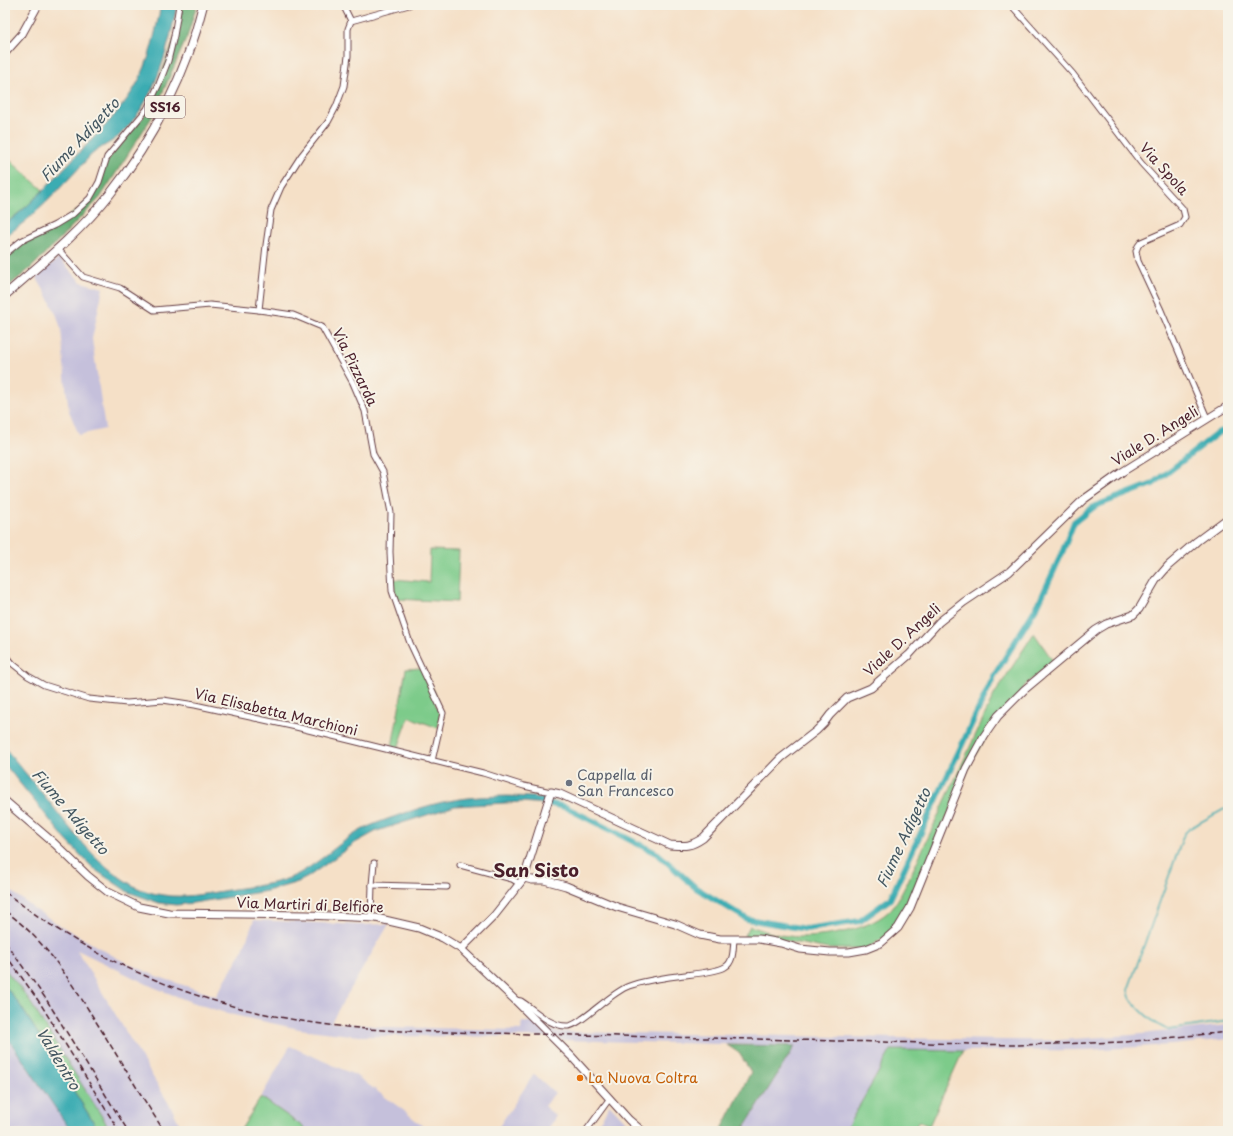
<svg xmlns="http://www.w3.org/2000/svg" width="1233" height="1136" viewBox="0 0 1233 1136" font-family="'Playpen Sans',sans-serif">
<style>
.industrial{fill:#c5c0db}
.green{fill:#7dcb8a;stroke:#64755a}
.forest{fill:#66af76;stroke:#586750}
.water{fill:#3aacb2;stroke:#42666e}
.lines{fill:none;stroke-linecap:round;stroke-linejoin:round}
.stream{stroke:#3aacb2;stroke-width:1.5}
.canal{stroke:#3aacb2;stroke-width:6}
.street-casing{stroke:#643c42;stroke-width:7}
.secondary-casing{stroke:#643c42;stroke-width:9}
.primary-casing{stroke:#643c42;stroke-width:10}
.street{stroke:#fff;stroke-width:5}
.secondary{stroke:#fff;stroke-width:7}
.primary{stroke:#fff;stroke-width:8}
.rail{stroke:#4a1f2b;stroke-width:1.5;stroke-dasharray:6 3;stroke-linecap:butt}
.worship-dot{fill:#6b7280;stroke:#f7f3e8;stroke-width:1.5}
.food-dot{fill:#e8710a;stroke:#f7f3e8;stroke-width:1.5}
.labels{text-anchor:middle;stroke-width:4;stroke-linejoin:round;paint-order:stroke}
.shield{fill:#f7f3e8;stroke:#7e5f64;stroke-width:1}
.shield-label{font-size:13px;font-weight:bold;fill:#4a1f2b}
.street-label{font-size:14px;fill:#4a1f2b;stroke:#f7f3e8}
.worship-label{font-size:14px;fill:#5b616d;stroke:#f7f3e8;text-anchor:start}
.food-label{font-size:14px;fill:#c56008;stroke:#f7f3e8;text-anchor:start}
.water-label{font-size:15px;font-style:italic;fill:#445761;stroke:#f7f3e8}
.district-label{font-size:18px;font-weight:bold;fill:#4a1f2b;stroke:#f7f3e8}
</style>
<rect width="100%" height="100%" fill="#f7f3e8"/>
<filter id="ink" filterUnits="userSpaceOnUse"><feTurbulence type="fractalNoise" baseFrequency=".025" numOctaves="2"/><feDisplacementMap in="SourceGraphic" scale="8" xChannelSelector="R" yChannelSelector="G"/><feConvolveMatrix kernelMatrix="1 2 1 2 8 2 1 2 1" color-interpolation-filters="sRGB"/></filter>
<filter id="wash" filterUnits="userSpaceOnUse"><feTurbulence type="fractalNoise" baseFrequency=".012" numOctaves="4" result="noise"/><feDisplacementMap in="SourceGraphic" scale="16" xChannelSelector="R" yChannelSelector="G"/><feGaussianBlur stdDeviation="0.9" result="paint"/><feColorMatrix in="noise" values="0 0 0 0 0 0 0 0 0 0 0 0 0 0 0 0 0 1.4 0 .05"/><feComposite in="paint" operator="in"/></filter>
<g filter="url(#wash)">
<rect width="100%" height="100%" fill="#f5e0c7"/>
<g class="industrial">
<path d="M59,258l22,24 22,6 -11,51 13,90 -26,6 -10,-24 -3,-23 -5,-59 -4,-13 -10,-21 -11,-18z"/>
<path d="M5,886l28,22 28,18 56,32 39,18 60,20 27,-46 11,-30 106,5 29,-1 -58,98 54,5 136,3 1,-8 11,1 20,8 19,1 432,8h54l74,-5 96,-10v14l-56,6 -84,5 -125,1 -72,-1 -46,81h-103l52,-85 -235,-6 -11,-3 -189,-1 -60,-7 -70,-15 -38,-12 -38,-15 -76,-37 95,159 11,22h-72l-84,-134 -22,-28z"/>
<path d="M5,1034l9,12 57,85h-66z"/>
<path d="M290,1046l65,29 48,35 26,21h-125l1,-2 -44,-32z"/>
<path d="M534,1074l21,19 -11,13 12,10 -9,15h-51z"/>
<path d="M609,1104l17,18 10,9h-44l15,-20z"/>
</g>
<g class="green">
<path d="M5,156l38,34 -17,17 -21,17z"/>
<path d="M430,550l29,1 -2,51 -61,-3 -3,-20 36,3z"/>
<path d="M1034,633l19,28 -27,23 -12,18 -21,24 -21,34 -61,141 -18,31 -27,17h-38l-55,-11 -29,-1 6,-11c12,4 25,9 38,10 28,4 79,-5 100,-24 9,-8 14,-20 20,-31l86,-186z"/>
<path d="M423,668l15,32 -3,4 5,10 -2,14 -29,-11 -11,31 -6,-1 14,-78z"/>
<path d="M5,969l22,28 84,134h-12l-79,-126 -15,-19z"/>
<path d="M891,1050l72,1 -34,75 -10,-5 -6,10h-68z"/>
<path d="M261,1097l45,32 -2,2h-64z"/>
</g>
<g class="forest">
<path d="M182,5h15l-10,32 -35,80 -52,81 -68,69 -27,22v-33l16,-14 34,-15 35,-27 19,-42 39,-47 28,-76z"/>
<path d="M727,1045l68,1 -53,85h-21l30,-59 -12,-19z"/>
</g>
<g class="water">
<path d="M161,5h16c-9,46 -22,97 -58,131 -7,6 -16,10 -23,15 -6,4 -10,10 -15,15 -24,25 -47,52 -76,70v-12c24,-17 44,-40 64,-61 23,-24 49,-48 66,-76 15,-25 20,-54 26,-82z"/>
<path d="M5,748c14,17 28,34 42,51 26,33 53,70 91,89 10,5 23,7 34,8 19,1 38,-3 56,-6 23,-4 49,-5 70,-16 28,-15 49,-41 79,-51 21,-8 44,-16 66,-21 33,-7 69,-7 103,-4l-2,6 -22,-2 -67,4 -78,25 -22,12 -47,34 -10,5 -13,4 -18,5 -74,12 -16,2 -18,-2 -31,-11 -34,-23 -28,-29 -61,-75z"/>
<path d="M5,986l15,19 79,126h-28l-66,-97z"/>
</g>
<g class="lines">
<path class="stream" d="M1228,807l-38,21 -6,6 -56,156c1,3 1,6 3,9 8,11 25,27 38,31l59,-9"/>
<path class="canal" d="M543,802l22,5 93,47 38,34 51,31 59,10 54,-8 30,-22 104,-223 45,-73 23,-50 12,-31 21,-16 58,-22 66,-52 9,-2"/>
</g>
</g>
<g filter="url(#ink)">
<g class="lines">
<defs>
<g id="street">
<path d="M1011,5l62,69 68,89 42,46 2,8 -5,8 -39,17 -3,4 -2,5 2,10 22,47 47,110"/>
<path d="M351,21l58,-16"/>
<path d="M58,249l25,28 37,11 34,22 56,-5 49,5 34,5 29,12 31,56 12,28 8,43 10,18 8,41 -1,39 2,39 18,52 33,70 -11,48"/>
<path d="M5,254l16,-13 34,-16 18,-11 17,-16 9,-16 8,-25 40,-48 12,-25 9,-23 6,-25 5,-31"/>
<path d="M259,310l7,-65 5,-35 10,-23 20,-31 27,-34 8,-15 8,-21 4,-30v-27l3,-8 -8,-16"/>
<path d="M5,654l8,10 15,12 16,9 45,14 38,4 36,-3 32,5 101,22 187,46 41,13 27,6"/>
<path d="M460,865l52,14 8,5"/>
<path d="M372,885l75,2"/>
<path d="M371,918l1,-33 2,-22"/>
<path d="M515,1000l6,1c14,9 29,26 47,25 12,0 43,-34 61,-40 14,-5 33,-8 48,-10 12,-2 38,-3 48,-9 9,-5 8,-18 9,-28"/>
<path d="M586,1131l24,-33"/>
</g>
<g id="secondary">
<path d="M5,53l17,-19 16,-29"/>
<path d="M5,801l50,43 33,32 20,16 31,15 30,6 138,2 69,3 43,10 24,10 18,11 54,51 57,57 57,63 13,11"/>
<path d="M524,878l8,2h12l22,6 51,21 58,17 25,11 20,4h39l22,4 19,6 30,3h19l17,-3 15,-6 17,-15 12,-20 56,-139 18,-33 14,-20 26,-26 72,-60 10,-6 27,-9 6,-6 17,-29 12,-14 29,-25 31,-23"/>
<path d="M461,949l33,-33 30,-38 27,-86 9,2 110,51c15,1 20,2 33,-7l78,-80 35,-27 8,-8 6,-8 17,-17 24,-10 38,-33 30,-33 25,-20 45,-30 74,-72 39,-28 106,-66"/>
</g>
<path id="primary" d="M5,295c37,-32 75,-63 105,-101 43,-54 77,-121 93,-189"/>
</defs>
<use href="#street" class="street-casing"/>
<use href="#secondary" class="secondary-casing"/>
<use href="#primary" class="primary-casing"/>
<use href="#street" class="street"/>
<use href="#secondary" class="secondary"/>
<use href="#primary" class="primary"/>
<g class="rail">
<path d="M5,892c117,92 250,133 397,139l612,14 111,-3 103,-10"/>
<path d="M5,911c42,30 67,73 95,117 21,34 42,69 64,103"/>
<path d="M5,942l41,57 82,132"/>
<path d="M5,954l35,49 79,128"/>
</g>
</g>
</g>
<circle class="worship-dot" cx="569" cy="783" r="4"/>
<circle class="food-dot" cx="580" cy="1078" r="4"/>
<g class="labels">
<rect class="shield" x="145" y="96" width="40" height="22" rx="3"/>
<g class="shield-label">
<text x="165" y="112">SS16</text>
</g>
<g class="street-label">
<text transform="translate(1164 169) rotate(48)" y="5">Via Spola</text>
<text transform="translate(355 367) rotate(64)" y="5">Via Pizzarda</text>
<text transform="translate(1155 436) rotate(-32)" y="5">Viale D. Angeli</text>
<text transform="translate(902 640) rotate(-43)" y="5">Viale D. Angeli</text>
<text transform="translate(276 712) rotate(13)" y="5">Via Elisabetta Marchioni</text>
<text transform="translate(310 905) rotate(2)" y="5">Via Martiri di Belfiore</text>
</g>
<g class="worship-label">
<text x="577" y="780">Cappella di<tspan x="577" dy="16">San Francesco</tspan></text>
</g>
<g class="food-label">
<text x="588" y="1083">La Nuova Coltra</text>
</g>
<g class="water-label">
<text transform="translate(80 140) rotate(-47)" y="5">Fiume Adigetto</text>
<text transform="translate(70 812) rotate(49)" y="5">Fiume Adigetto</text>
<text transform="translate(904 838) rotate(-65)" y="5">Fiume Adigetto</text>
<text transform="translate(58 1059) rotate(59)" y="5">Valdentro</text>
</g>
<g class="district-label">
<text x="536" y="877">San Sisto</text>
</g>
</g>
<rect width="1233" height="1136" fill="none" stroke="#f7f3e8" stroke-width="20"/>
</svg>
